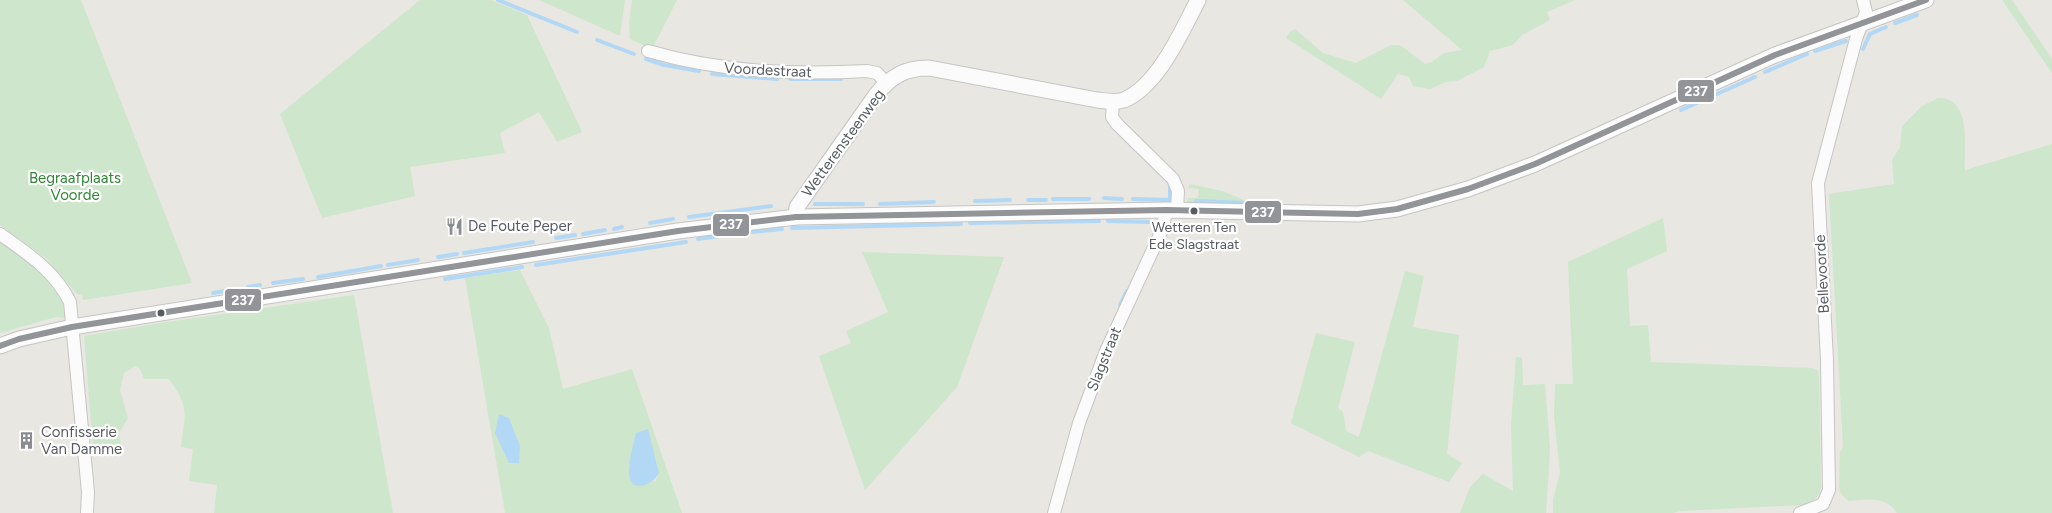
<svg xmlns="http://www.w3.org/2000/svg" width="2052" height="513" viewBox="0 0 2052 513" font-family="Figtree,sans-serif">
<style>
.green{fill:#cee6cb;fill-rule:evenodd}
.water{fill:#b2d8f6}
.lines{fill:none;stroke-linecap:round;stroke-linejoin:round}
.stream{stroke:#b2d8f6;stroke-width:4}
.minor-casing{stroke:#c5c5c4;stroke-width:14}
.tertiary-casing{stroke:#c5c5c4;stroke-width:17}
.minor{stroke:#fcfbfb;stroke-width:12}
.tertiary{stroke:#fcfbfb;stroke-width:15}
.bus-1-casing{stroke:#fff;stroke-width:10}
.bus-1{stroke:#929498;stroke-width:6}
.bus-dot{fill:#585b61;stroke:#fff;stroke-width:2}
.labels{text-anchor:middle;stroke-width:4.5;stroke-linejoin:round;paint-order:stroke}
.bus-label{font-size:14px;fill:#585b61;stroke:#fff}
.street-label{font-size:15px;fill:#585b61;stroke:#fff}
.park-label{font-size:15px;fill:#308736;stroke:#fff}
.poi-label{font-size:15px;fill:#585b61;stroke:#fff;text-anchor:start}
.line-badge{stroke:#fff;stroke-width:2}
.badge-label{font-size:14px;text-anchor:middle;font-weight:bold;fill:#fff}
</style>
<rect width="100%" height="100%" fill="#e8e7e2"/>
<g class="green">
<path d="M0,0h81l111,283 -109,17 -1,-6 -4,1 -31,-36 -47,-34z"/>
<path d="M420,0h71l36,15 55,117 -25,10 -18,-30 -39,21 5,20 -95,14 5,29 -93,22 -42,-104z"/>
<path d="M539,0h86l-5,36z"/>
<path d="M632,0h45l-25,49 -22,-10 -1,-17z"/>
<path d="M1403,0h172l-28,12 3,8 -28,15 -9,10 -23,6 -6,16 -27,14 -11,1 -16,7 -17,-3 -4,-9 -11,-3 -17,25 -95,-61 4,-6 5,-3 28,24 33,10 35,-18h9l25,19 7,-2 12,-9 18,-3z"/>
<path d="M2002,0h10l40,59v14z"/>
<path d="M1938,98c34,-1 26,49 27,72l87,-26v369h-155c-12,-18 -30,-13 -49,-12l-9,-10 1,-39 3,-6 -14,-252 65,-10 -2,-24 8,-13 2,-21 20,-20z"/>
<path d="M1190,184l32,7 32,13 -67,-1 1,-5h10l1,-9 -11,-1z"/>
<path d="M1663,218l4,33 -40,18 3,57 18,-1 3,37 161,6 7,3 2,117c-3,11 -9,14 -19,17l-122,6 -7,2h-120v-13l7,-28 -6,-55 1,-33h18l-5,-122z"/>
<path d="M0,241c29,21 60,38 66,77l-10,-1 -56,16z"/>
<path d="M862,252l142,5 -47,130 -92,103 -46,-134 32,-13 -5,-12 42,-19z"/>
<path d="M520,270l29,58 14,61 69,-20 50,144h-177l-40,-235zM642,432c8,16 22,33 13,50l-23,-23 4,-26z"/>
<path d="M1405,271l19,5 -11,51 46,8 -12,119 15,9 -13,19 -81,-31 -9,6 -68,-34 25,-90 39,9 -17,66 5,4 3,19 13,6z"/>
<path d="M354,295l39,218h-179l3,-28 -28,-4 4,-32 -12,-2c4,-33 9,-39 -12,-68h-25l-4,-10 -5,-3 -11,7 -4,17 8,28 -9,15 2,12 -28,2 -9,-111 76,-13z"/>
<path d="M1516,357l6,1 1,27 22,-1 5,65 -4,64h-86l10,-26 13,-13 30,17 -2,-66z"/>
</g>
<g class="water">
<path d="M499,414l10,4 11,28 -1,17h-10l-14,-30z"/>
<path d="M648,429l11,44c-7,13 -29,21 -30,0 0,-12 4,-28 7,-40z"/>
</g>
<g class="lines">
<g class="stream">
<path d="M498,0l79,32"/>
<path d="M1895,23l22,-8"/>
<path d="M597,40l37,14"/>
<path d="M1863,49l7,-15 16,-7"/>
<path d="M1815,51l31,-10"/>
<path d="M646,59l18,6 35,6"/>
<path d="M1765,72l42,-18"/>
<path d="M712,74l65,5"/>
<path d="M790,79h51"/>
<path d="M1681,110l74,-33"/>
<path d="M1104,198l18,1"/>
<path d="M1053,199h36"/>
<path d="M1133,199l37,1v-15"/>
<path d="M1028,200h18"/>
<path d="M975,201l35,-1"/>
<path d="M1196,201l51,2"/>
<path d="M815,204h48"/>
<path d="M880,204l54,-2"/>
<path d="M689,217l82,-11"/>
<path d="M1108,221l43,1"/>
<path d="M650,223l23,-4"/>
<path d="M970,223l129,-2"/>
<path d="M792,228l169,-4"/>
<path d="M614,229l8,-2"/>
<path d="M752,232l30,-3"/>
<path d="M583,234l22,-4"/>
<path d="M556,238l19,-3"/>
<path d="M698,239l29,-4"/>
<path d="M464,253l69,-11"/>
<path d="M438,257l19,-3"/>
<path d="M388,265l30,-5"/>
<path d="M536,265l150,-23"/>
<path d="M318,277l63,-11"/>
<path d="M445,279l77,-12"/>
<path d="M273,283l30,-4"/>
<path d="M248,287l12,-2"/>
<path d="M213,293l24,-4"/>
<path d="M1120,305l7,-14"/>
</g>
<defs>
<g id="minor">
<path d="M648,51c72,21 145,24 219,20l10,2 9,10"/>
<path d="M1113,102l-1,15 5,7 56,55 5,12 -1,19"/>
<path d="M0,234c28,20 54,36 70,68l18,190 -1,21"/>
<path d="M1054,513l25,-90 27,-72 57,-123 3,-18"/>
<path d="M1800,513l23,-9 6,-14 -2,-129 -9,-178 38,-144 10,-27 -3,-12"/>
</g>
<g id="tertiary">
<path d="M796,217l1,-10 79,-112c15,-19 29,-27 53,-27l168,32c9,1 18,3 27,0 34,-14 58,-69 74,-100"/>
<path d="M0,346l19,-7 53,-12 606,-96 118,-14 370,-7 192,4 39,-5 71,-20 67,-25 240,-109 151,-55"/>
</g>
</defs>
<use href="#minor" class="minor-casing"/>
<use href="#tertiary" class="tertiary-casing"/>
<use href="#minor" class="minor"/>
<use href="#tertiary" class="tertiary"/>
<defs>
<path id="bus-1" d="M0,346l19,-7 53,-12 606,-96 118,-14 370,-7 192,4 39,-5 71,-20 67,-25 240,-109 151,-55"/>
</defs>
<use href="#bus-1" class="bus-1-casing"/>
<use href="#bus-1" class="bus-1"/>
</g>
<defs>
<symbol id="restaurant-bare" viewBox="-9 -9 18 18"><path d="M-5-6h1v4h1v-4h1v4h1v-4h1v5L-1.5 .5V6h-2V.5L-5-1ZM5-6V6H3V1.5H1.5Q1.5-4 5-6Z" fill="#8a8c8e" stroke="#fff" stroke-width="2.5" paint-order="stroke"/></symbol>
<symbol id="building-bare" viewBox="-9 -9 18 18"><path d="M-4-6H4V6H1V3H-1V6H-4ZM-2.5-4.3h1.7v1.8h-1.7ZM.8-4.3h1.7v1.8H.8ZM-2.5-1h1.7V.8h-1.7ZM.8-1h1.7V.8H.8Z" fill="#8a8c8e" stroke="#fff" stroke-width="2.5" paint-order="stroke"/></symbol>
</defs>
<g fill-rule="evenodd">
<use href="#restaurant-bare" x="442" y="214" width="25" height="25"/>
<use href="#building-bare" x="14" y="428" width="25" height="25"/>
</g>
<g class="bus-dot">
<circle cx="1194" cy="211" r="4.5"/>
<circle cx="161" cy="313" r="4.5"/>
</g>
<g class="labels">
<g class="bus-label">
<text x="1194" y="232">Wetteren Ten<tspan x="1194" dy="17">Ede Slagstraat</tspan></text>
</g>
<g class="street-label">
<text transform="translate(768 70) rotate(3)" y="5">Voordestraat</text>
<text transform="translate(843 143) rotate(-54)" y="5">Wetterensteenweg</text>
<text transform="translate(1822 274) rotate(-93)" y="5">Bellevoorde</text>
<text transform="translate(1104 359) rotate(-68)" y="5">Slagstraat</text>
</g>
<g class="park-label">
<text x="75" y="183">Begraafplaats<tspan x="75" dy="17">Voorde</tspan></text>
</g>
<g class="poi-label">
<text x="468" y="231">De Foute Peper</text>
<text x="41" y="437">Confisserie<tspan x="41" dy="17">Van Damme</tspan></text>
</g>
</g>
<g class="line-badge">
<rect x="1677" y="79" width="38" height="24" rx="5" fill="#929498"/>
<rect x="1244" y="200" width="38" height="24" rx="5" fill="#929498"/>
<rect x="712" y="213" width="38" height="24" rx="5" fill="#929498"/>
<rect x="224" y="288" width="38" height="24" rx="5" fill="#929498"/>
</g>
<g class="badge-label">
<text x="1696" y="96">237</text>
<text x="1263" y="217">237</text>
<text x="731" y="229">237</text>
<text x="243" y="305">237</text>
</g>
</svg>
